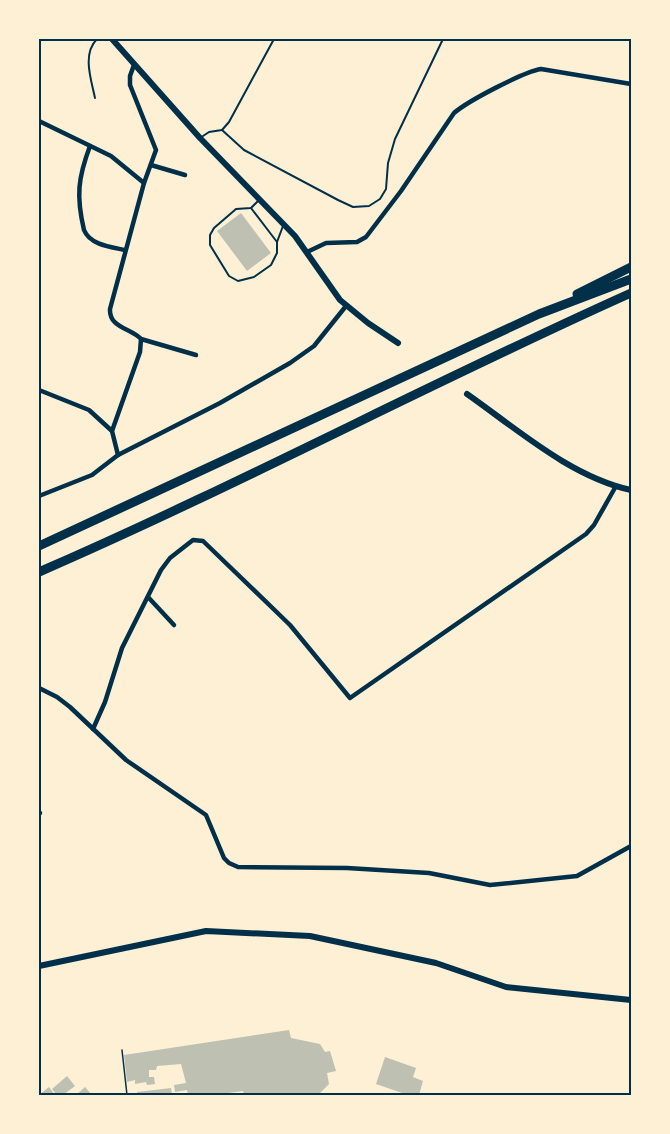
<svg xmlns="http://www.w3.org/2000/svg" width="670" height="1134" viewBox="0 0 670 1134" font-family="'PT Sans',sans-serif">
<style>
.building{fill:#bec0b2}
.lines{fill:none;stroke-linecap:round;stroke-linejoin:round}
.path{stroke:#003049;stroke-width:1.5}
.service{stroke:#003049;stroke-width:2}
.minor{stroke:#003049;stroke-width:4.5}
.tertiary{stroke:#003049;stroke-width:6}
.motorway{stroke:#003049;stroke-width:9}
.neatline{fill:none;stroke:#003049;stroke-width:2}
</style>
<rect width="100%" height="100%" fill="#fdf0d5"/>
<g class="building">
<path d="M241,213l30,40 -24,18 -30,-40z"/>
<path d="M289,1030l2,8 29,6 5,8 5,-1 6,20 -9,2 2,11 -11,11h-74l-1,-4 -30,4h-25l-1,-5 -12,2 -1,-7 12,-2 -5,-19 -24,2 -1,4h-7v7h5l1,7 -8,1 -1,-3 -11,2v-4l-8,2 -3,-27z"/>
<path d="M385,1057l31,11 -3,9 10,4 -4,14h-11l-32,-11z"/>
<path d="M67,1076l8,10 -12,9h-6l-5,-6z"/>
<path d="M49,1087l6,8h-16z"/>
<path d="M85,1087l7,8h-16z"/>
<path d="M171,1088l1,7h-35v-3z"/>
</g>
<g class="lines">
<path class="path" d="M122,1050l5,45"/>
<g class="service">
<path d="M95,98c-4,-19 -13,-44 2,-59"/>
<path d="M222,130l22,20 94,50 15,7 16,-1 11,-7 6,-10 2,-26 7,-24 48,-100"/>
<path d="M200,138l9,-6 13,-2 7,-8 45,-83"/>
<path d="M259,200l-8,8 -15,1 -22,19 -4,7v10l19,31 9,5 16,-4 17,-12 6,-12v-11l6,-16"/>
<path d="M251,208l26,34"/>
</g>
<g class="minor">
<path d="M39,121l72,35 33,27"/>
<path d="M90,146c-12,32 -14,50 -6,84 6,15 27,17 41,20"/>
<path d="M151,165l34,10"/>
<path d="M307,252l19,-9 31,-1 9,-5 35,-46 53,-78c14,-12 69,-41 87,-44l90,15"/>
<path d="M141,339l55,16"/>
<path d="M39,390l50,20 23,21"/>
<path d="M118,455l-6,-24 28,-79 1,-13c-10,-11 -32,-11 -31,-30l34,-126 12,-33 -26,-65v-9l4,-11"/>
<path d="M39,496l53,-21 26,-20 102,-52 70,-40 24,-17 32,-40"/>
<path d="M148,597l26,28"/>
<path d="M39,688l18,9 13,10 56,53 80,55 18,43 5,5 9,4 109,1 82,5 61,12 87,-9 54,-30"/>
<path d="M93,729l12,-27 17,-54 39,-78 9,-12 23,-18 10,1 87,84 60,73 236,-164 8,-9 22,-39"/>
<path d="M39,813h1"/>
</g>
<g class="tertiary">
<path d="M112,39l88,99 95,98 45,64 28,23 30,20"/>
<path d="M467,394c50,35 104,83 164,96"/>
<path d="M39,966l167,-35 104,5 126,27 70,24 125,13"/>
</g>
<g class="motorway">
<path d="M577,294l54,-27"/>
<path d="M39,546l500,-232 92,-35"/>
<path d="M39,572c200,-87 393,-190 592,-279"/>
</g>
</g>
<rect width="670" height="1134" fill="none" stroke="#fdf0d5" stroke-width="81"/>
<rect x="40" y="40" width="590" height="1054" class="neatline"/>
</svg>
